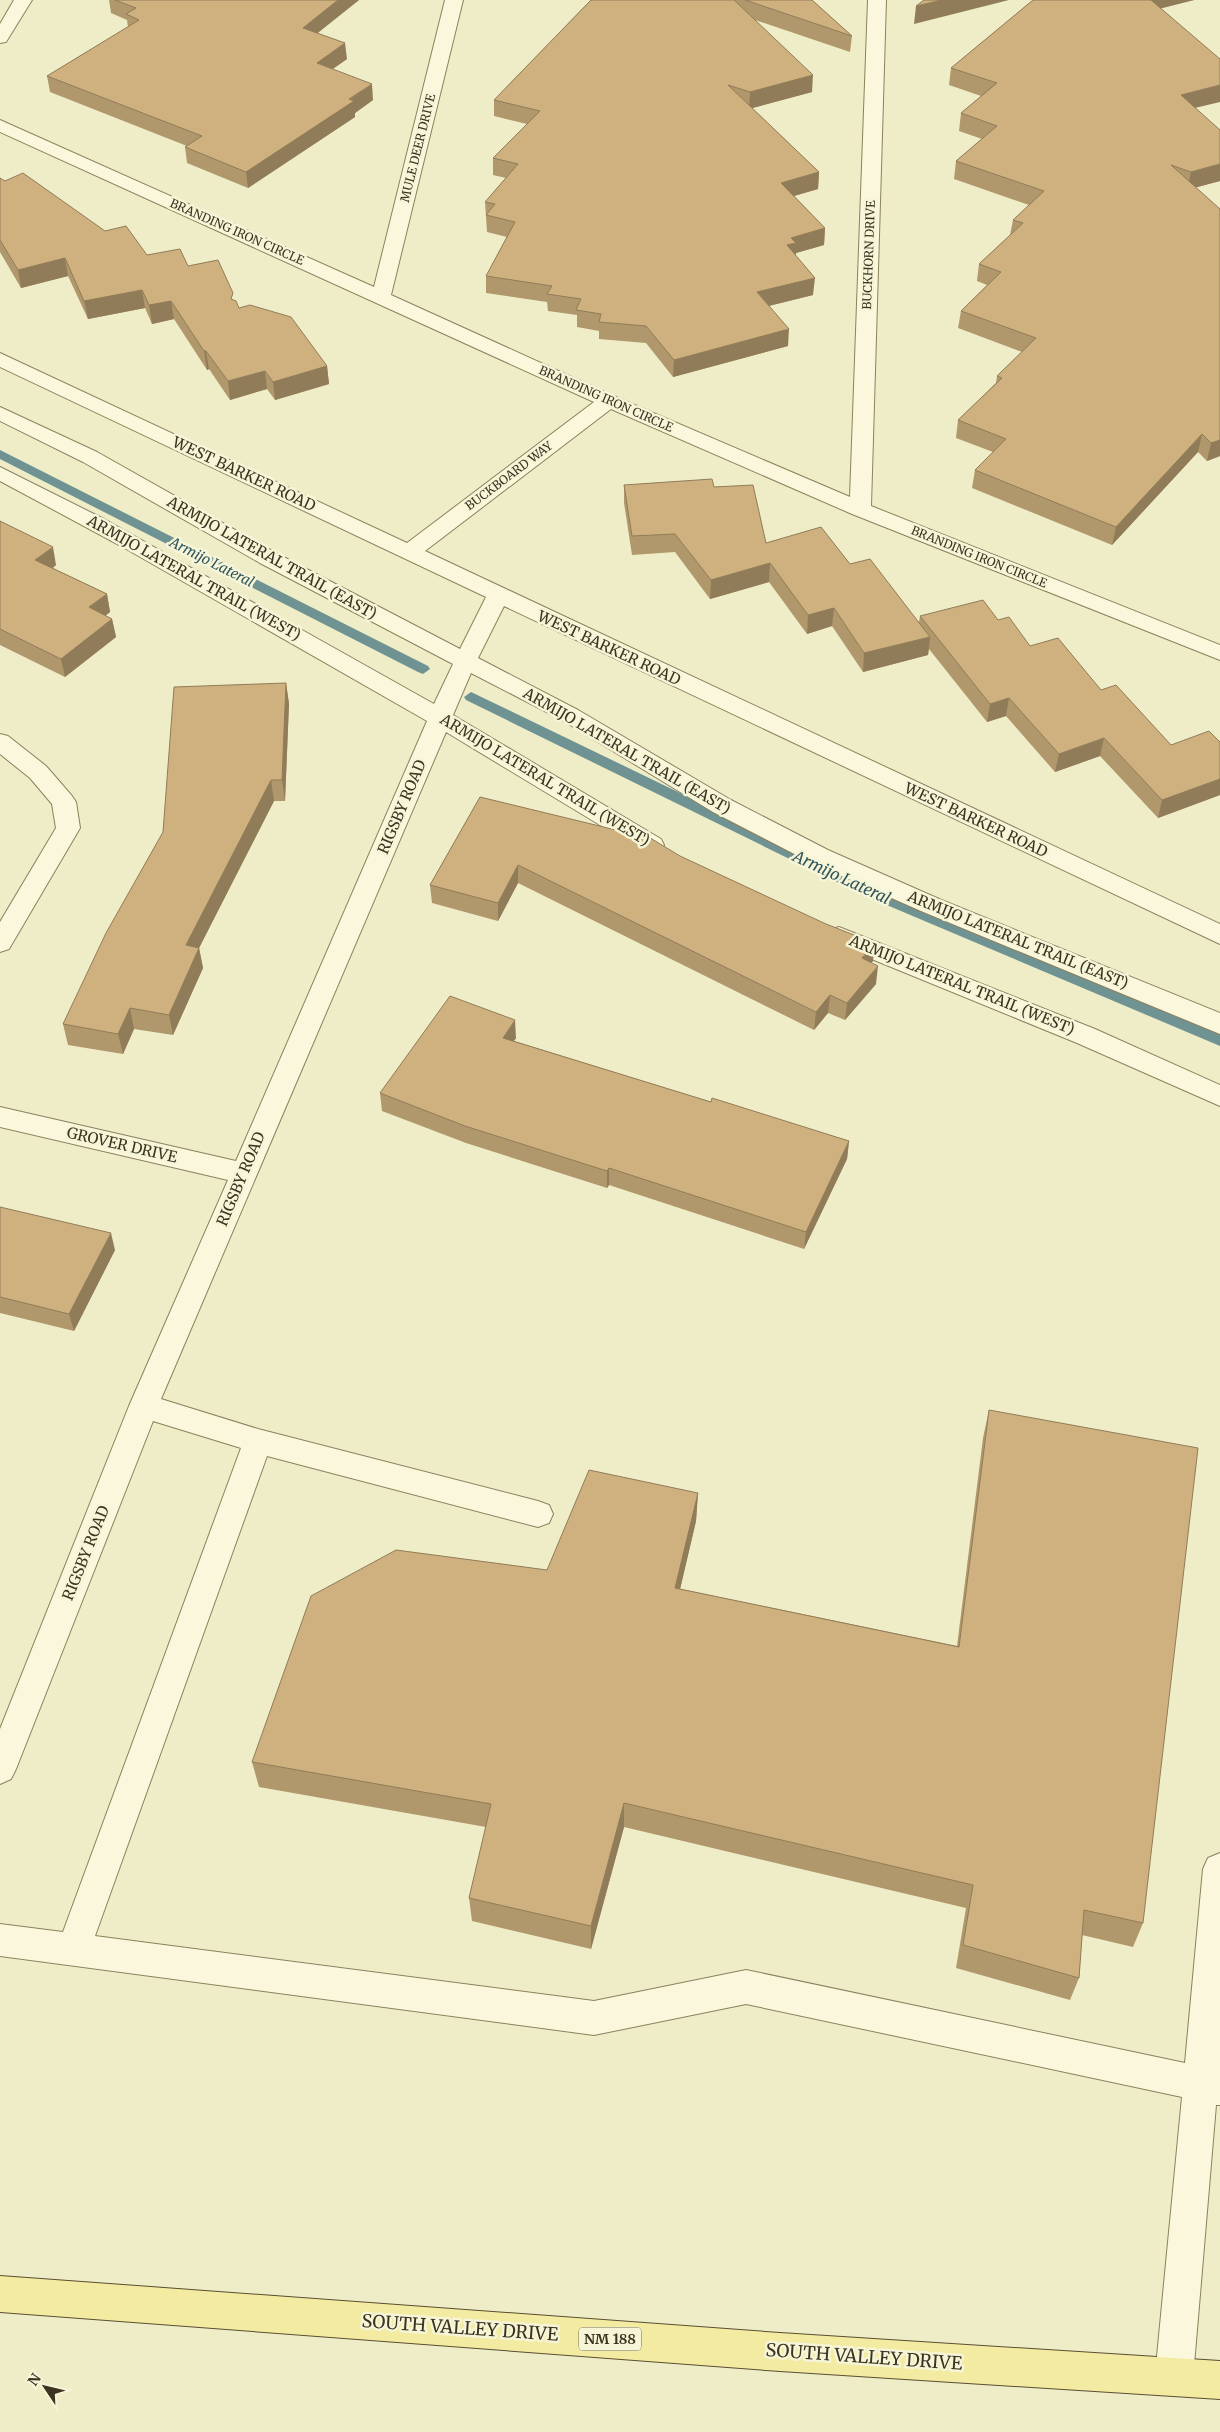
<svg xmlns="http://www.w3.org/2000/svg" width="1220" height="2432" viewBox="0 0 1220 2432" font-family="Merriweather,serif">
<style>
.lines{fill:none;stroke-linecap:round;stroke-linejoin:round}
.stream{fill:#6f9292;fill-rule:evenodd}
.minor-casing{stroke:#8c815d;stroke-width:2}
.major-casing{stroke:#5a4e31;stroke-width:2}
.minor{fill:#faf7dc;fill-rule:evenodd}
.major{fill:#f2eba1;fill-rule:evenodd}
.wall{fill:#b1986c}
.shaded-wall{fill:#907c58}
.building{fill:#ceb17e;stroke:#907c58}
.labels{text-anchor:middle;stroke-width:5;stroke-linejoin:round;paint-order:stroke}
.far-street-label{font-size:12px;fill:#3c3420;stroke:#f6f5d8}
.far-water-label{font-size:14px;font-style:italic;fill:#30555c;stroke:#f6f5d8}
.shield{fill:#f6f5d8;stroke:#746e57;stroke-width:1}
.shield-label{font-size:14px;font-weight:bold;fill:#3c3420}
.street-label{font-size:15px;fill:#3c3420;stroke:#f6f5d8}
.water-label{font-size:16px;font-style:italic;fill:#30555c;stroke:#f6f5d8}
.near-street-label{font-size:18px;fill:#3c3420;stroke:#f6f5d8}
</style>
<rect width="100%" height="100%" fill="#efedc8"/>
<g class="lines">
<g class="stream">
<path d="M0,450l428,216 2,3 -7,5 -5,-2 -418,-213z"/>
<path d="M471,692l404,195 345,146v13l-357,-151 -397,-195 -2,-3z"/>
</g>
<defs>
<g id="minor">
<path d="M14,0h18l-26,42 -6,1v-19z"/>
<path d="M445,0h18l-72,295 225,102 234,100 18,-497h18l-15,506 349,139v15l-368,-146 -241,-105 -186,142 795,373v20l-716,-338 -26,52 100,52 153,90 97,50 111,49 281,114v21l-299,-123 -111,-49 -97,-50 -151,-92 -91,-47 -18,42 208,124 3,6 -3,6 -9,3 -9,-3 -197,-119 -285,667 97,30 280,72 11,4 4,9 -4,9 -11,4 -271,-71 -172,480 499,65 152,-31 439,93 18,-194 5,-11 12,-5v252h-4l-23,272 -6,13 -13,6 -13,-6 -6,-13 27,-280 -436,-93 -152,31 -594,-79v-32l63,8 178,-484 -88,-27 -137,348 -5,10 -11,5v-55l129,-323 99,-226 -228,-53v-20l236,54 191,-440 -306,-175 -121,-65v-14l104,52 330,185 19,-40 -193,-101 -177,-101 -83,-41v-14l97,45 179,101 184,96 26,-52 -486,-230v-14l407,190 187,-141 -594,-270v-12l374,167z"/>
<path d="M0,734l8,2 38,30 26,30 4,6 4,26 -71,121 -9,3v-30l56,-94 -4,-24 -22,-26 -30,-24z"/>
<path d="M839,927l256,102 125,56v21l-143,-63 -247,-101 -4,-6 4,-6z"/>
</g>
<path id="major" d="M0,2276l780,57 440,28v38l-440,-28 -780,-59z"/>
</defs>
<use href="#minor" class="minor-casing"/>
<use href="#major" class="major-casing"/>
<use href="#minor" class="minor"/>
<use href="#major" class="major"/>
</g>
<g class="wall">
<path d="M109,0h250l-42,33 30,26 -14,10 40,31 -18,13v4l-107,71 -61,-25 -2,-16 2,-1 -137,-54 -3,-16 81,-49 -1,-7 -16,-7z"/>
<path d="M591,0h221l40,36 -2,16 -95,-32 57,72 -60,16 67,64 -1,17 -24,7 31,32 -1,17 -28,8 -1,2 18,40 -44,11 19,40 -115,31 -27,-34 -47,-4v-8l-22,-4v-12l-29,-4 -1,-9 -61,-9v-17l21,-39 -20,-5 -2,-30 21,-24 -13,-3v-17l34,-34 -33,-8v-16z"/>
<path d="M1033,0h161l-33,8 59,173 -24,6 24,269 -13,5 -9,-9 -86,93 -140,-57 3,-18 18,-18 -37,-14 2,-18 38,-37 1,-7 25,-24 -64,-24 3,-17 26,-26 -10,-4 2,-17 31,-29 3,-15 16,-15 -75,-26 2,-18 26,-22 -23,-8 2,-18 20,-17 -32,-11 2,-17z"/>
<path d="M0,178l5,3 100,50 42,24 41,11 45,34 6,8 88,58 2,18 -54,16 -8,-11 -37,11 -21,-31 -2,1 -33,-51 -22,5 -7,-16 -57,11 -20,-43 -47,12 -21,-36z"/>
<path d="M624,485l90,2 52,56 84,21 69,58 1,-6 78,4 32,26 71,44 70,55 49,-3v53l-62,23 -58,-62 -45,16 -49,-56 -19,6 -58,-73 -1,6 -65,17 -31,-46 -25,8 -38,-52 -59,17 -35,-47 -43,3 -8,-52z"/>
<path d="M0,521l56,44 -3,3 54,26 3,18 -5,4 7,3 4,18 -51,40 -65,-32z"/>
<path d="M286,683l3,21 -4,97h-11l-75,147 4,20 -30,67 -39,-6 -11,25 -55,-9 -5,-21z"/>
<path d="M480,797l200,59 193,105 -2,2 5,21 -31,36 -17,-7 -14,17 -296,-147 -20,38 -66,-18 -2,-18z"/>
<path d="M516,1038l-2,3 197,61 138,39 -2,18 -43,90 -195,-64 -2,3 -141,-45 -84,-32 -2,-18z"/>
<path d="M0,1207l115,43 -41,81 -74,-18z"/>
<path d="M989,1410l154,513 -10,24 -51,-12 -3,43 -9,22 -114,-32 10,-60 -342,-81 -33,122 -119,-28 -3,-23 17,-71 -227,-40 -7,-25 295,-192 151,-77 -2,28 -16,68 277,57 26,-208z"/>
</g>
<g class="shaded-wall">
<path d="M338,0h21l-55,44 -1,-16z"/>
<path d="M942,0h67l-95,24 2,-18z"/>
<path d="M1145,0h49l-51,13z"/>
<path d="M345,43l2,16 -29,20 -1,-16z"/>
<path d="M813,75l-1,17 -63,17 1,-17z"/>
<path d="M372,84l1,16 -18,13v4l-107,71 -2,-16z"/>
<path d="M1220,85v17l-42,10 3,-17z"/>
<path d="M1220,164v17l-33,9 4,-18z"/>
<path d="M819,172l-1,17 -38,11 1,-17z"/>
<path d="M825,228l-1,17 -28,8 -1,7 -8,-15 4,-7z"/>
<path d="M65,258l3,18 -47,12 -3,-18z"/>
<path d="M815,278l-2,17 -57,14 1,-17z"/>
<path d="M142,290l3,18 -57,11 -4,-18z"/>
<path d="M171,301l3,18 -22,5 -3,-19z"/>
<path d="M789,329l-1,17 -115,31 1,-17z"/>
<path d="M204,351h2l3,18 -2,1z"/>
<path d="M327,366l2,18 -54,16 -2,-18z"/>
<path d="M265,371l2,18 -37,11 -2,-19z"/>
<path d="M1202,434l-4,18 -86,93 4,-18z"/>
<path d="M1220,440v16l-13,5 4,-18z"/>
<path d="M53,547l3,18 -17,13 -4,-18z"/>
<path d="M770,563l-1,19 -59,17 1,-19z"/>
<path d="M107,594l3,18 -18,14 -3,-19z"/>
<path d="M834,608l-2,18 -25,8 1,-19z"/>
<path d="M112,619l4,18 -51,40 -4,-18z"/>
<path d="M930,637l-2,18 -65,17 1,-19z"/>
<path d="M286,683l3,21 -4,97 -3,-21z"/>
<path d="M1009,698l-3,18 -19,6 3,-18z"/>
<path d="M1104,738l-4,18 -45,16 4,-18z"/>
<path d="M1220,779v16l-62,23 4,-18z"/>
<path d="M271,780l3,21 -75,147 4,20 -30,67 -4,-20 17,-70z"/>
<path d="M518,865v18l-20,38v-18z"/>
<path d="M875,943l-2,18 -13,15 2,-18z"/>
<path d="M878,966l-2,18 -31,36 2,-17z"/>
<path d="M830,995l-2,18 -14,17 2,-18z"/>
<path d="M130,1008l4,21 -11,25 -5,-20z"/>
<path d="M515,1020l1,18 -12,17 -1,-17z"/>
<path d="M849,1141l-2,18 -43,90 2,-17z"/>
<path d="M609,1168v17l-2,3v-17z"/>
<path d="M111,1233l4,17 -41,81 -5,-17z"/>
<path d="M698,1493l-2,28 -22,94 1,-27z"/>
<path d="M624,1803v24l-33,122v-23z"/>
</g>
<g class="building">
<path d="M115,0h223l-35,28 42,15 -28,20 55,21 -23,15 5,2 -108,71 -61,-25 17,-11 -155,-60 92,-56 -13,-6 10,-6z"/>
<path d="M591,0h143l79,75 -63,17 -22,-7 91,87 -38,11 44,45 -34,10 5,5 -9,2 28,33 -58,14 32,37 -115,31 -28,-34 -47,-4 2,-8 -25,-4 5,-11 -34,-5 5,-8 -66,-10 29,-54 -29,-7 9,-11 -10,-2 33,-38 -25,-6 47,-47 -46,-11z"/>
<path d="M745,0h67l40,36z"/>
<path d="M924,0h18l-26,6z"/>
<path d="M1033,0h118l69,59v26l-39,10 39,35v34l-29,8 -20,-7 49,44v231l-9,3 -9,-9 -86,93 -141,-57 31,-31 -48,-19 44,-42 -5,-2 39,-38 -75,-27 40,-39 -22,-8 44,-41 -10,-3 31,-29 -88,-30 41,-35 -36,-13 36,-30 -46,-15z"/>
<path d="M23,173l82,58 21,-5 21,29 33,-6 8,17 30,-6 15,33 -2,6 5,2 3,7 11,-3 41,12 36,49 -54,16 -8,-11 -37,10 -22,-30h-2l-33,-50 -22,4 -7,-15 -58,11 -19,-43 -47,12 -18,-30v-62l5,3z"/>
<path d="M712,479l2,8 39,-2 13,58 55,-16 29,37 20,-5 60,78 -66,16 -30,-45 -26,7 -38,-52 -59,17 -36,-46 -43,2 -8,-51z"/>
<path d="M0,521l53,26 -18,13 72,34 -18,13 23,12 -51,40 -61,-30z"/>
<path d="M983,600l15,20 11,-3 21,29 28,-8 43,52 15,-5 55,60 38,-14 11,11v37l-58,21 -58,-62 -45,16 -50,-56 -19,6 -70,-88z"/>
<path d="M286,683l-4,97h-11l-85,165 13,3 -30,67 -39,-7 -12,26 -55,-10 43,-91 57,-101 11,-145z"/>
<path d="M480,797l136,33 8,-8 56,34 146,68 49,19 -13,15 16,8 -31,37 -17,-8 -14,17 -298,-147 -20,38 -68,-18z"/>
<path d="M450,996l65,24 -12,18 208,64 1,-4 137,43 -43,91 -197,-64 -2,3 -142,-45 -85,-33z"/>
<path d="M0,1207l111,26 -42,81 -69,-17z"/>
<path d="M989,1410l209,38 -55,475 -59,-13 -5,68 -116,-33 10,-60 -349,-82 -33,123 -122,-28 22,-94 -239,-42 59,-166 85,-46 151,20 42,-100 109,23 -23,95 284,59z"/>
</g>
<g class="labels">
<g class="far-street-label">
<text transform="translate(418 148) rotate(-76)" y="4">MULE DEER DRIVE</text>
<text transform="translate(237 232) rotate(24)" y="4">BRANDING IRON CIRCLE</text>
<text transform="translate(869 255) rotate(-88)" y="4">BUCKHORN DRIVE</text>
<text transform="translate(606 399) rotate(24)" y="4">BRANDING IRON CIRCLE</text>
<text transform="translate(509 476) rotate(-37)" y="4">BUCKBOARD WAY</text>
<text transform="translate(979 557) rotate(22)" y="4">BRANDING IRON CIRCLE</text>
</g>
<g class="far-water-label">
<text transform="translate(212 562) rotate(27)" y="5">Armijo Lateral</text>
</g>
<rect class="shield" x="579" y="2327.5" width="62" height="23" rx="4"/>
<g class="shield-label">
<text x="610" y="2344">NM 188</text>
</g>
<g class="street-label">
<text transform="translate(244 474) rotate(25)" y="5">WEST BARKER ROAD</text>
<text transform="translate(272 558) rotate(29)" y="5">ARMIJO LATERAL TRAIL (EAST)</text>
<text transform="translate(194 578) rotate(29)" y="5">ARMIJO LATERAL TRAIL (WEST)</text>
<text transform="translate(609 648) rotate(25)" y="5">WEST BARKER ROAD</text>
<text transform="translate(627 751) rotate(30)" y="5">ARMIJO LATERAL TRAIL (EAST)</text>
<text transform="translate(545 780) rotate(31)" y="5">ARMIJO LATERAL TRAIL (WEST)</text>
<text transform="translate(402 807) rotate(-67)" y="5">RIGSBY ROAD</text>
<text transform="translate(976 820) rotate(25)" y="5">WEST BARKER ROAD</text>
<text transform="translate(1018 940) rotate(22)" y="5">ARMIJO LATERAL TRAIL (EAST)</text>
<text transform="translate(962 985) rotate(22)" y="5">ARMIJO LATERAL TRAIL (WEST)</text>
<text transform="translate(122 1145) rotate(13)" y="5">GROVER DRIVE</text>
<text transform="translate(241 1179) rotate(-67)" y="5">RIGSBY ROAD</text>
<text transform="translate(86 1553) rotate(-68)" y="5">RIGSBY ROAD</text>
</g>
<g class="water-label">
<text transform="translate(842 877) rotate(25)" y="6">Armijo Lateral</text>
</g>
<g class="near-street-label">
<text transform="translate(460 2328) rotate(4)" y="6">SOUTH VALLEY DRIVE</text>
<text transform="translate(864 2357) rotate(4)" y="6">SOUTH VALLEY DRIVE</text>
</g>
</g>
<g transform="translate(45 2387) rotate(305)" stroke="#f6f5d8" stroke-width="4" paint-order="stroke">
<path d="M0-4L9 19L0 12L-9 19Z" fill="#3c3420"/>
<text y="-8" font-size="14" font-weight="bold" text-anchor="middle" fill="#3c3420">N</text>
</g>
</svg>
